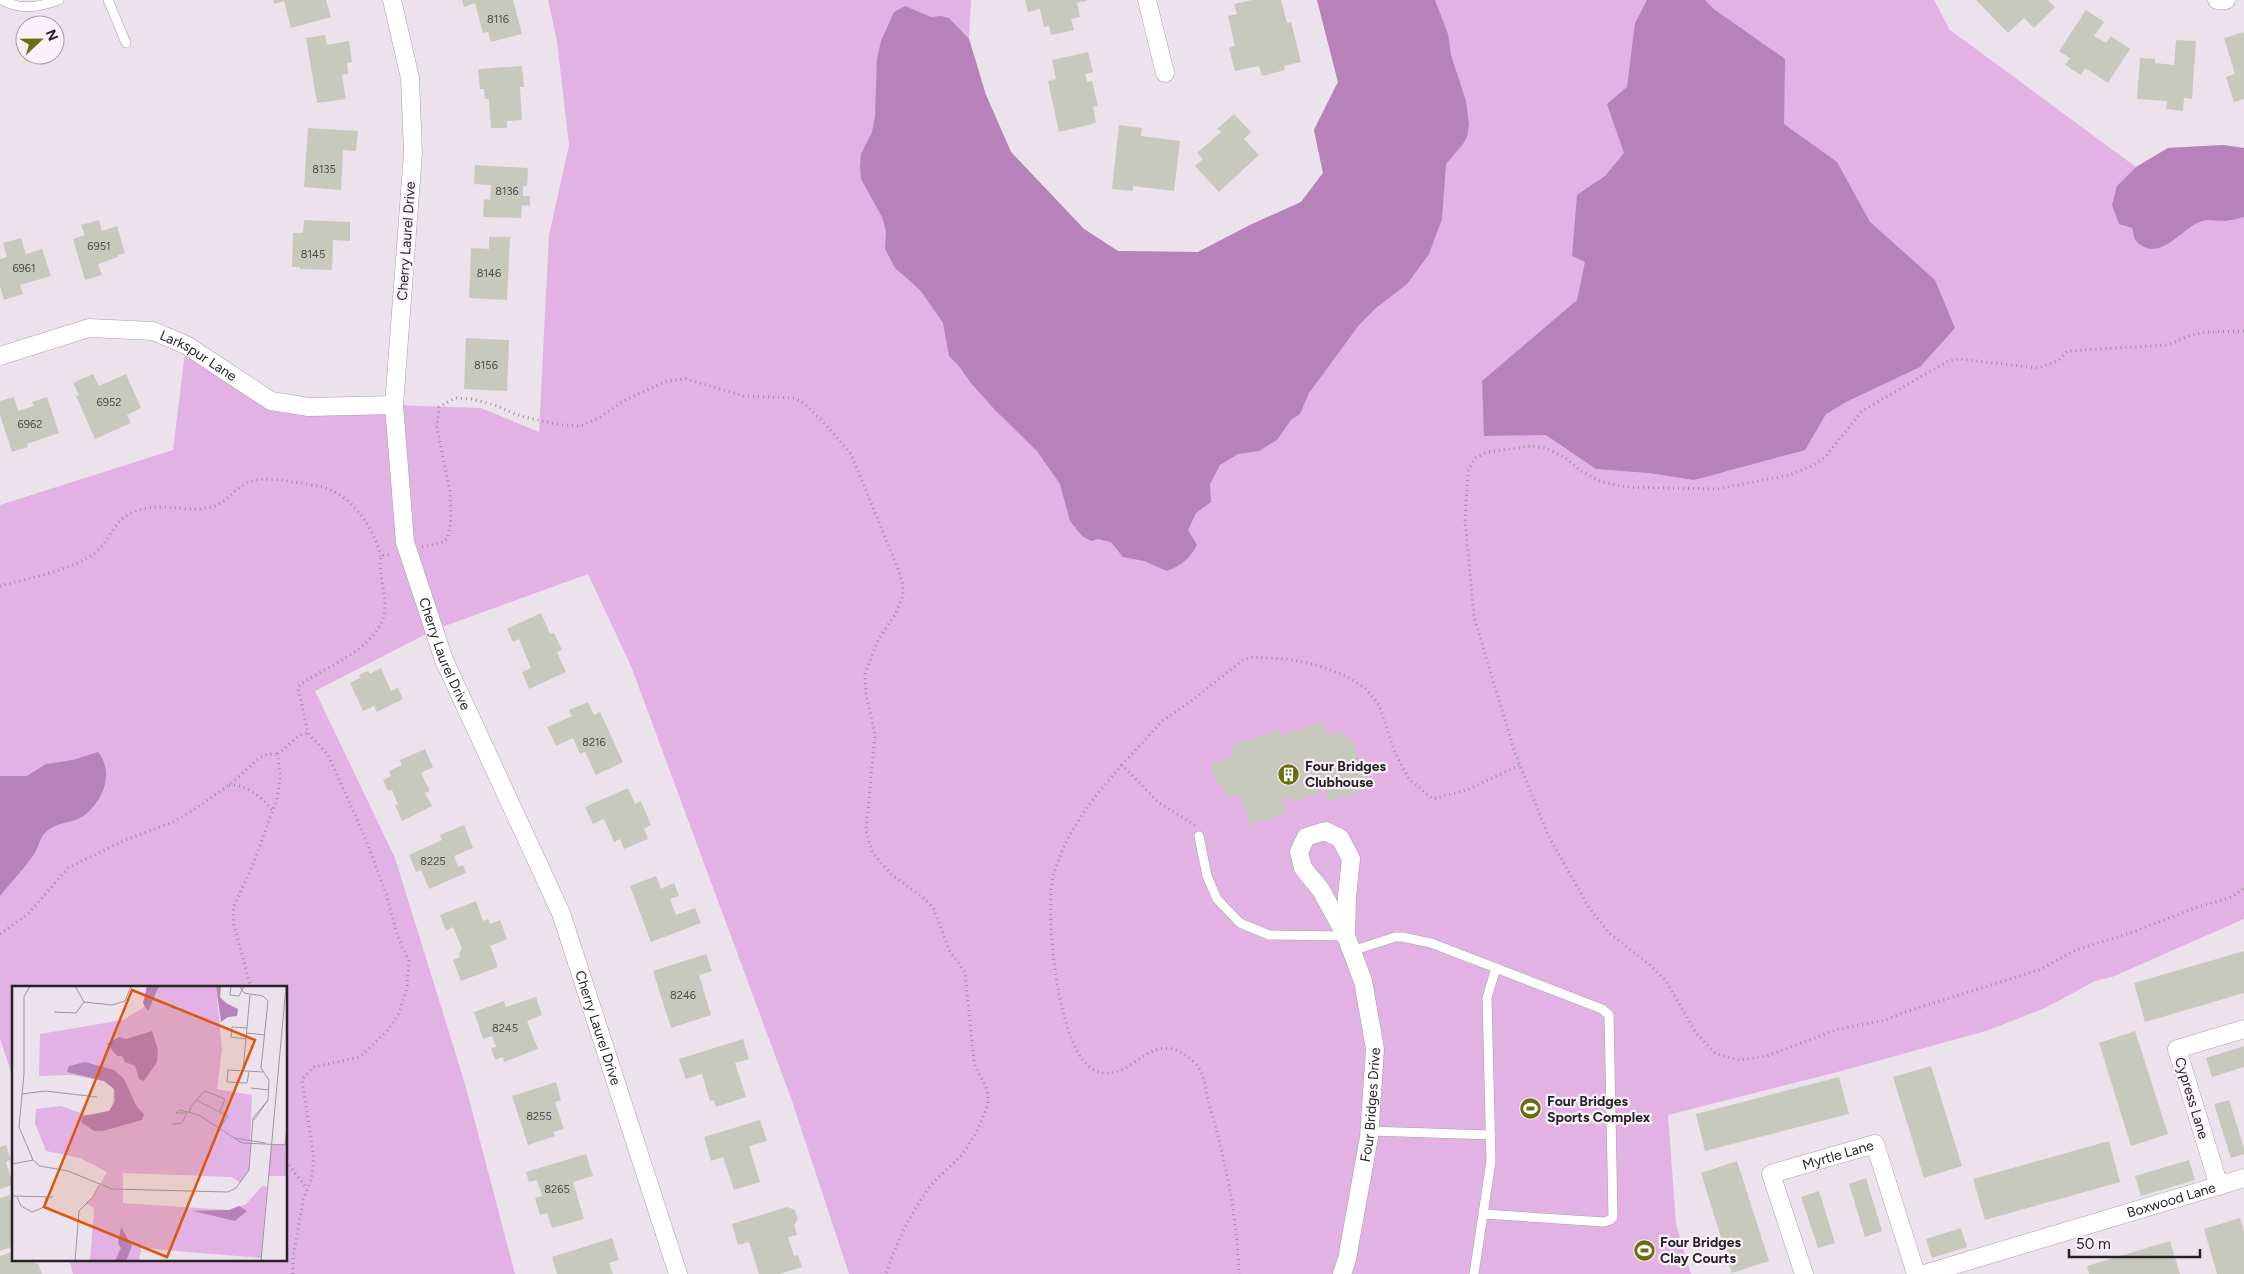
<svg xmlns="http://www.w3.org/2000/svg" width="2244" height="1274" viewBox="0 0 2244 1274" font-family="Figtree,sans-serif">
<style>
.green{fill:#e1b2e3}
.water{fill:#b781ba}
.building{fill:#c8c9bd}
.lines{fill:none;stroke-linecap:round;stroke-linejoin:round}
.service-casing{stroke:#a89fa8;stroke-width:10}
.minor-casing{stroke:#a89fa8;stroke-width:19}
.path{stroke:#999299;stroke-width:3;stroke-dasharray:1 4;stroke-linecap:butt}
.service{stroke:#fff;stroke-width:9}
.minor{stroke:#fff;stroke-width:18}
.labels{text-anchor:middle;stroke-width:4.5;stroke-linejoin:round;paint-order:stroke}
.number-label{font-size:11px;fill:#4e4c4c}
.street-label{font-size:14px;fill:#262327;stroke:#f9f0f9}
.poi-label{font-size:14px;font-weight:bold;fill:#262327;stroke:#f9f0f9;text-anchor:start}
.inset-road{fill:none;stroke:#9d969d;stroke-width:1}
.view{fill:#de560d;fill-opacity:0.15;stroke:#de560d;stroke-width:2.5}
.inset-edge{fill:none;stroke:#262327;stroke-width:2.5}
</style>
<rect width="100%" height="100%" fill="#ece2ec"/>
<path class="green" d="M548,0h423l-2,39 17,56 25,57 73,77 34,22 80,1 52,-27 51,-23 22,-29 -9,-43 24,-48 -21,-82h617l16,30 186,137 32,-19 55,-3 21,3v771l-132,58 -17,4 -50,27 -56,22 -144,40 -177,45 8,109 15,50h-842l-57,-173 -161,-435 -43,-92 -154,56 -119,61 80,167 70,226 50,190h-442l-4,-14h217v-272h-272v94l-14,-44v-533l173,-55 13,-105 85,56 210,7 58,24 10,-197 20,-90 -12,-104z"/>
<g class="water">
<path d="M1317,0h118l13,34 3,21 15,46 3,24 -2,12 -4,7 -17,20 -4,55 -13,35 -22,30 -31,24 -17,17 -50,68 -9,21 -9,6 -14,20 -18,11 -21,3 -18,11 -10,19 1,18 -15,11 -8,17 9,15c-8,14 -15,20 -30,26l-23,-10 -21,-4 -12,-15 -13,-3 -7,2 -9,-5 -12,-15 -10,-37 -23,-33 -43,-42 -24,-27 -11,-16 -10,-10 -6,-33 -23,-33 -25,-22 -10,-19 1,-18 -4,-14 -21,-38 -1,-12 1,-13 11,-22 3,-16 2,-57 4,-18 13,-29 11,-6 26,11 10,-1 8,2 20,21 17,56 25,57 73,77 34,22 80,1 52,-27 51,-23 22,-29 -9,-43 24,-48z"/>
<path d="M1647,0h58l10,10 70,49 -1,65 53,38 33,60 65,58 20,48 -35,39 -72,34 -22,13 -21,36 -111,30 -45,-7 -53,-4 -50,-34 -62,1 -2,-55 95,-81 8,-38 -13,-6 5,-61 28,-19 19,-23 -17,-49 20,-17 8,-64z"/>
<path d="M2223,145l21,3v69c-8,2 -15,4 -23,4 -6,0 -13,-2 -19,0 -19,5 -41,43 -65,21 -4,-4 -3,-9 -5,-14l-13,-4 -7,-19 5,-19 19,-19 32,-19z"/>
<path d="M98,752c16,20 6,47 -12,62 -12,10 -30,7 -41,19 -6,6 -6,14 -11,21 -9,14 -23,28 -34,42v-120h27l19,-12 27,-4z"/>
</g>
<g class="building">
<path d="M273,0h53l5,17 -40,11 -7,-27 -10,3z"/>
<path d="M462,0h51l9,34 -31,8 -3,-10 -5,1 -8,-30 -11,4z"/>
<path d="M1025,0h62v1l-10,2 3,14 -9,2 3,11 -23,5 -2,-9 -5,1 -4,-18 -12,3z"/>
<path d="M1252,0h29l6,23 4,-1 10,40 -17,4 1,4 -23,6 -3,-10 -24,5 -6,-23 6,-2 -7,-30 9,-2 -3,-10z"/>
<path d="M1976,0h72l7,7 -21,21 -10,-10 -16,15z"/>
<path d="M2086,10l18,12 -10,14 12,7 5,-7 19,13 -22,34 -23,-15 -4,7 -16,-10 5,-7 -11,-7z"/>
<path d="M2244,32v67l-10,3 -8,-25 9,-3 -11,-36z"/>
<path d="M325,35l2,10 22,-4 3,21 -5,1 1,11 -6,1 4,24 -29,4 -11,-65z"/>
<path d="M2176,40l20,1 -4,58 -8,-1 -1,13 -17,-2 1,-8 -30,-2 3,-41 15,1v4l19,2z"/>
<path d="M1088,52l5,20 -8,2 2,8 5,-1 6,25 -5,1 3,16 -37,9 -11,-51 8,-2 -4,-19z"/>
<path d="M522,66l2,21h-4l2,33 -15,1v7h-16l-2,-29h-4l-1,-10h-4l-2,-20z"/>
<path d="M1234,114l17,18 -7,7 15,16 -40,37 -24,-26 8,-7 -6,-6 24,-21 -4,-3z"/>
<path d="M1119,125l23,3 -1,8 39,5 -6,50 -41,-5v5l-21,-2z"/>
<path d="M308,128l50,3 -2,20 -13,-1 -2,40 -37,-3z"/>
<path d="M475,165l53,3 -1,18h-4v10h7v10l-8,-1 -1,13 -38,-1 1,-18 6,1 1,-15 -17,-1z"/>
<path d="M99,220l3,11 15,-5 8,27 -7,2v2l-20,7 4,11 -17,5 -12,-41 12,-4 -4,-10z"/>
<path d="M304,220l46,2v19l-17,-1 -1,30 -32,-1v-2h-8l1,-34h10z"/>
<path d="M489,237h21l-3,63 -38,-2 2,-50 18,1z"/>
<path d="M21,238l5,16 16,-5 9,27 -31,9 3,9 -19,6 -4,-14v-27l7,-2 -4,-14z"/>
<path d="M466,338l43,2 -2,51 -43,-2z"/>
<path d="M93,374l6,12 27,-12 15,34 -14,7 4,8 -36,16 -19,-43 3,-1 -6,-12z"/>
<path d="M14,397l4,14 16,-5 -2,-4 15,-5 12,36 -32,11 1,3 -16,5 -12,-37v-14z"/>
<path d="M541,613l9,21 4,-1 8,17 -5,2 9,20 -37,17 -7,-17 9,-4 -12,-29 -6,3 -6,-13z"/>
<path d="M381,668l10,23 7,-3 5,11 -26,13 -3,-6 -11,5 -13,-28 10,-5 -1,-3 9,-4 2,3z"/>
<path d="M588,702l6,13 6,-3 23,50 -27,13 -11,-23 -5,2 -7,-16 -17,8 -9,-19 25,-11 -3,-6z"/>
<path d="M1323,722l5,14 16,-5 3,8 5,-1 17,51 -40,13 -5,-15 -5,2 1,4 -29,9 -2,-5 -7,2 5,14 -37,12 -10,-31 -14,5 -5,-16 -3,1 -7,-20 22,-7 -3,-11 49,-17 2,7z"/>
<path d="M425,749l8,18 -12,6 9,18 -5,2 7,13 -30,15 -7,-16 3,-1 -6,-14 -4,1 -5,-11 8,-4 -2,-5 13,-6 -2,-5z"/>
<path d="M628,788l7,16 6,-3 10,24 -7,4 4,10 -24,10 -4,-10 -6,3 -10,-23 -11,5 -8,-17z"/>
<path d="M464,825l9,23 -19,8 4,11 5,-2 3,8 -37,16 -8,-19 -5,2 -7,-17 33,-15 -2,-5z"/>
<path d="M656,876l5,13 13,-6 5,13 -9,3 6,16 19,-7 6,15 -50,19 -21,-56z"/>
<path d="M476,901l7,20 5,-2 2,5 10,-4 7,19 -17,7 8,21 -37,14 -8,-21 7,-3 -1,-3 3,-6 -9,-21 -7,4 -6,-16z"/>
<path d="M2244,951v42l-99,29 -11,-39z"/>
<path d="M706,954l6,17 -13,4 12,40 -40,13 -18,-57z"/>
<path d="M536,997l6,18 -15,6 11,28 -34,13 -1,-5 -8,3 -4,-12 5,-1 -4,-11 -9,3 -9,-27 30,-11 2,6z"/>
<path d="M2135,1031l33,103 -37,12 -32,-103z"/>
<path d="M743,1039l6,20 -14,4 11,34 -30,10 -2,-7 -4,1 -8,-27 -16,5 -7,-20z"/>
<path d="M2244,1046v21l-32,10 -6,-19z"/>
<path d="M1931,1066l31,100 -38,12 -31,-101z"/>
<path d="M1839,1077l10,37 -144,37 -9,-37z"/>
<path d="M556,1082l5,18 -6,2 9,27 -11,3 2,4 -27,9 -16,-49z"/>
<path d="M2229,1100l15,48v6l-13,4 -17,-54z"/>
<path d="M760,1120l7,21 -18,5 11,36 -26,8 -11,-33 -12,4 -7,-24z"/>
<path d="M2109,1141l11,41 -135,38 -12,-41z"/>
<path d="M6,1145l5,15 -5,2 7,23 -13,4v-42z"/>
<path d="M586,1154l7,22 -20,6 11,37 -32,9 -5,-15 -7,2 -5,-17 7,-2 -5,-16 -8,2 -3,-10z"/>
<path d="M2189,1160l6,20 -54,16 -6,-20z"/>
<path d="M1737,1161l32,100 -37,12 -31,-100z"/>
<path d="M1866,1178l16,53 -17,6 -16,-53z"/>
<path d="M1819,1191l16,52 -17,5 -17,-51z"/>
<path d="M9,1195l5,15v36l-14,5v-53z"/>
<path d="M787,1207l8,3 3,9 -4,6 3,10 -9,2 6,19 4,-1 4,12 -23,7h-20l-10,-32 -11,3 -6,-21z"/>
<path d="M2240,1218l4,14v42h-27l-13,-45z"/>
<path d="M1961,1228l6,19 -35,11 -6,-19z"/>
<path d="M612,1238l7,22 -10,3 4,11h-56l-5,-17z"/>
<path d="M2170,1241l10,33h-91l-2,-8z"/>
<path d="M14,1251v9h20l1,4 3,-1 4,11h-42v-18z"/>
</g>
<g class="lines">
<defs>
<g id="service">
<path d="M2,0c19,11 37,7 57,0"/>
<path d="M108,0l18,43"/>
<path d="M1199,836l8,40 10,23 23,24 29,12 77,1"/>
<path d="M1352,951l43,-14h7l29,6 171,66 7,6 4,202 -3,3 -6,2 -120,-8"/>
<path d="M1369,1131l122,4"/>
<path d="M1474,1274l17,-113 -4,-163 9,-30"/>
</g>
<g id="minor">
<path id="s1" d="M392,0l18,78 3,75 -19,252 11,137 39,118 117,253 117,361"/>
<path d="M1147,0l18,73"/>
<path d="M2217,0h9"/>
<path id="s2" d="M0,356l89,-28 64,3 33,14 85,56 38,6 85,-2"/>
<path d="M2219,1186l-42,-137 67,-20"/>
<path id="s3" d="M1342,1274l5,-15 22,-122 6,-88 -12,-68 -17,-45 -25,-46 -18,-22 -4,-16 7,-15 19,-6 15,7 11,21 -4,37 -1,40"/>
<path id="s4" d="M1804,1274l-33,-100 104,-30 41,130"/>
<path id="s5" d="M1924,1274l320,-96"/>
</g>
</defs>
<use href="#service" class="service-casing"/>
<use href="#minor" class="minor-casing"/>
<g class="path">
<path d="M2244,331l-39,1 -16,4 -22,9 -100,6 -8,9 -21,8 -79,-9 -11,2 -86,50 -36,45 -12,9 -25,10 -72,14 -90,-2 -25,-5 -21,-11 -14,-12 -21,-11 -14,-2 -45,6 -12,6 -7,13 -3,49 9,97 22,73 18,60 34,85 40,71 21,27 41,32 16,16 30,52 20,21 23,6 28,-4 71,-27 48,-9 19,-8 134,-42 37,-20 60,-19 56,-22 40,-12 12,-9"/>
<path d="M422,547l21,-5 5,-4 3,-20 -1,-26 -13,-65 2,-20 16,-9 16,1 24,6 25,11 41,9 19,1 17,-7 30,-20 40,-18 19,-2 58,17 51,2 11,7 21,21 24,28 47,115 5,16v11l-8,19 -17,25 -13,34 1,20 9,40 -9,96 6,22 20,23 33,24 9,10 15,41 16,22 9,89c3,15 15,23 14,39 -1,15 -19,47 -29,58 -10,10 -22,19 -30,30 -19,26 -33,56 -43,86"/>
<path d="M0,586c26,-7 76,-17 96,-34 14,-12 18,-31 35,-39 25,-12 50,-1 75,-5 19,-2 26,-18 41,-25 13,-6 32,-4 45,-1 10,1 21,3 30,5 31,8 51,41 59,69"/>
<path d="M1122,765c-25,28 -52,61 -64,97 -3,7 -6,15 -6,22 -6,37 6,168 42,186 39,19 56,-52 102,-6 8,9 10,27 13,39 16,56 28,112 30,171"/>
<path d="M229,785c17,-1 33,12 43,25"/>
<path d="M1195,825l-37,-23 -36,-37 40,-44 33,-23 48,-38 10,-3 34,2 30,6 31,12 18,12 13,16 16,48 14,26 24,20 36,-10 51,-24"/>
<path d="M0,934l28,-20 40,-46 57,-28 48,-18 22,-13 38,-27 26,-24 8,-4h11"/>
<path d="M251,988l-17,-63 -1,-17 21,-46 23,-63 3,-21 -2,-24 22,-19 8,-2"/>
<path d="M286,1161l21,28"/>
<path d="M293,1274v-16l10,-58 8,-20 3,-22 -12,-78 11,-13 47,-10 28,-27 11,-17 8,-25 2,-27 -12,-26 -10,-39 -23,-61 -36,-80 -20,-22 -10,-46 7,-6c27,-16 81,-39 80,-75 0,-17 -7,-34 -4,-50l11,-2"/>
</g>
<use href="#service" class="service"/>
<use href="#minor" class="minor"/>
</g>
<defs>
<symbol id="building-disc" viewBox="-11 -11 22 22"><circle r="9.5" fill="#6d6e11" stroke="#f9f0f9"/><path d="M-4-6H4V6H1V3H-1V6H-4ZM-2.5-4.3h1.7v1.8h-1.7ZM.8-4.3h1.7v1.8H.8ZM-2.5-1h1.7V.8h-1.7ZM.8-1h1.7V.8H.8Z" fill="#fff"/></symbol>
<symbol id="stadium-disc" viewBox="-11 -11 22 22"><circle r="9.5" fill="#6d6e11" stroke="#f9f0f9"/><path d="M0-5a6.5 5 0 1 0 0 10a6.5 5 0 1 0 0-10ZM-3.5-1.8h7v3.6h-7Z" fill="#fff"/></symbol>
</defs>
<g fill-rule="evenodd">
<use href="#building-disc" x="1276" y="762" width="25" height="25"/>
<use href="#stadium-disc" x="1518" y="1096" width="25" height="25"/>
<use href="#stadium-disc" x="1632" y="1238" width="25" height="25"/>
</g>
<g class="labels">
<g class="number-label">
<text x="498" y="23">8116</text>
<text x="324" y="173">8135</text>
<text x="507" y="195">8136</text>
<text x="99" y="250">6951</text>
<text x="313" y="258">8145</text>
<text x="24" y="272">6961</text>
<text x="489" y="277">8146</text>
<text x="486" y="369">8156</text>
<text x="109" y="406">6952</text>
<text x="30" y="428">6962</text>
<text x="594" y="746">8216</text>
<text x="433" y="865">8225</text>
<text x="683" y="999">8246</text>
<text x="505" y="1032">8245</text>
<text x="539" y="1120">8255</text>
<text x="557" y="1193">8265</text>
</g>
<g class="street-label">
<text transform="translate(406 241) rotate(-86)" y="5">Cherry Laurel Drive</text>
<text dy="5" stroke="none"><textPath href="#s2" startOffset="209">Larkspur Lane</textPath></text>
<text dy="5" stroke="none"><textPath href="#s1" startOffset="664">Cherry Laurel Drive</textPath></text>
<text dy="5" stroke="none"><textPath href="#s1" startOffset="1069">Cherry Laurel Drive</textPath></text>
<text transform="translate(2192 1098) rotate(73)" y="5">Cypress Lane</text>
<text dy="5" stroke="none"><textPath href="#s3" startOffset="172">Four Bridges Drive</textPath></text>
<text dy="5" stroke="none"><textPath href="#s4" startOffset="175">Myrtle Lane</textPath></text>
<text dy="5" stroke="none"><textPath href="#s5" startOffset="258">Boxwood Lane</textPath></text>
</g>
<g class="poi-label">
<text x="1305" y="771">Four Bridges<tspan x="1305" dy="16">Clubhouse</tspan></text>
<text x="1547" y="1106">Four Bridges<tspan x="1547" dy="16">Sports Complex</tspan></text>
<text x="1660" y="1247">Four Bridges<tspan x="1660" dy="16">Clay Courts</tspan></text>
</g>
</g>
<g transform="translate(12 986)">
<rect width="275" height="275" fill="#ece2ec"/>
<path d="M135,0h69l6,63 -5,40 35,6 -3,75 -9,13 -8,-6 -109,-4v30l106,7 17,-6 16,-18 5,1 -6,71 -120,-10 -2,13h-49l4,-53 -9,-5 8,-6 14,-25 -27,-14 -34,-7 -11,-28 1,-14 25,-3 25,9h12l14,-6 2,-20 -10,-8 -32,-6 -33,1 1,-42 83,-14 21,-13zM259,158l16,1v31h-19z" fill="#e1b2e3"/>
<path d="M135,0h12l-11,25 -5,-8zM204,0h5l-1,11 6,6 12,6 -1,7 -9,1 -7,5zM140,45l6,19 -1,12 -13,19 -5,-2 -4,-13 -10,-4 -3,-6h-5l-10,-12 12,-7 7,2zM73,76l29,8 10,9 13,28 7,7 -2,6 -39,11h-9l-13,-9 2,-6 26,-5 6,-10 -1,-12 -10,-8 -37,-9 2,-6zM227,220l8,5 -12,10 -42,-10 36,-1zM109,241l11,19 -6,15h-11l6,-13 -3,-5z" fill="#b781ba"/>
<path class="inset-road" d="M18,0l-6,11v77l-5,53 14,33 7,6 28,5 44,18 116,3 8,-4 13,-18 4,-52 15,-18M63,0l9,16 28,3 13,-4 6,-15M219,0l-1,9 9,1 5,-10M227,0l5,7 19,3 5,5 -7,67 8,12 -1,20 -14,20M42,26l22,1 8,-11M234,47l19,2M234,53l-15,-2 1,-10 15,1M231,85l7,-76M237,86l-2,11 -20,-1 1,-12 35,2M239,102l18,2M10,108l23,-3 52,6M184,114l32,16 -8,12M175,127h-11l4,-3 19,5 43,28 45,2M177,127l2,-7 14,-15 20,8 -5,12M160,138l10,-1 5,-10M222,152l32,5M273,159l2,-18M0,178l21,-4M0,210l41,1M5,211l4,9 11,6 12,-5 2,-10M63,275l4,-50 14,-14 6,-12M249,275l25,-275"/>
<path class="view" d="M120,4l123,50 -88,217 -123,-50z"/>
<rect width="275" height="275" class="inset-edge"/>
</g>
<g transform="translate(40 40) rotate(68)"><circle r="24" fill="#f9f0f9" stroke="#a59ea5"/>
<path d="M0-4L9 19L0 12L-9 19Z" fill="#6d6e11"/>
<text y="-8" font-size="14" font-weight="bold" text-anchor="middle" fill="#262327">N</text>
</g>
<path d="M2069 1249v8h131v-8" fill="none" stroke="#262327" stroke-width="2.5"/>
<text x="2076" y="1249" font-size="15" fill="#262327" stroke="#f9f0f9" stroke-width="4" paint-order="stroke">50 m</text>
</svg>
